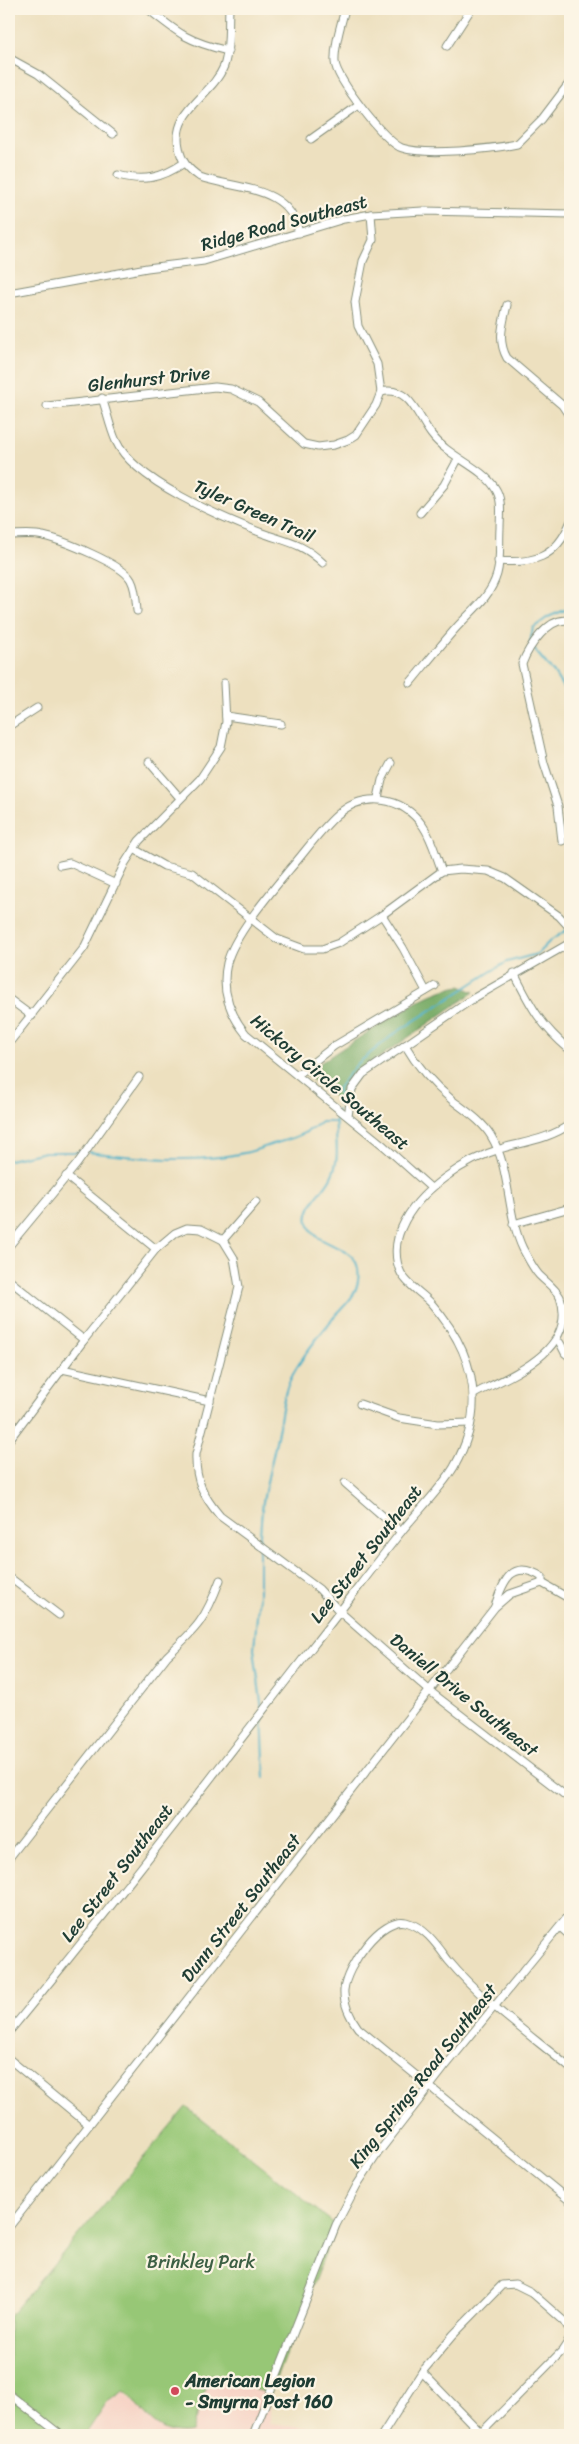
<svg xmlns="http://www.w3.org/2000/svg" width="579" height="2444" viewBox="0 0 579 2444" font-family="Sriracha,sans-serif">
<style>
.built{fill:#f6d2c4}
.green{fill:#97c776;stroke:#5b8255}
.forest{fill:#79ac67;stroke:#4c744e}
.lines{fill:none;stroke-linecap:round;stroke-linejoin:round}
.stream{stroke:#49b0c8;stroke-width:2}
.minor-casing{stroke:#868e7a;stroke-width:9}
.minor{stroke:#fff;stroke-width:7}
.poi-dot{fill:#d1495b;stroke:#fcf5e5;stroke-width:2}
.labels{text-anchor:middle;stroke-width:4.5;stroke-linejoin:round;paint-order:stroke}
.street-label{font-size:18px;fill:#1f3d34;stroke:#fcf5e5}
.park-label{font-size:18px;fill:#3d6044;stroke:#fcf5e5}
.poi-label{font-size:18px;font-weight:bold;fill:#1f3d34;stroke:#fcf5e5;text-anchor:start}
</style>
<rect width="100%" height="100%" fill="#fcf5e5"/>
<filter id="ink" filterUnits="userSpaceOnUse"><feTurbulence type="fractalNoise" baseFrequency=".02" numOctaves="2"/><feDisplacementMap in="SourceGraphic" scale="10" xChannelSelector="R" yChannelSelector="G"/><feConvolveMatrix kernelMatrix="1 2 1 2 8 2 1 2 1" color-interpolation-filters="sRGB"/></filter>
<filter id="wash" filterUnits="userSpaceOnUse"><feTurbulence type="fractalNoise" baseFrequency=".0096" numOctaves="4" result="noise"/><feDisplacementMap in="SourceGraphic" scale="20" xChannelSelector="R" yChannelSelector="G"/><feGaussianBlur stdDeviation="1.12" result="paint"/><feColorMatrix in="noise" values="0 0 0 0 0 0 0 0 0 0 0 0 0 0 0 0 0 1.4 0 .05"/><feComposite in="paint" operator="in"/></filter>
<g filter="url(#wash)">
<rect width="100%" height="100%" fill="#ede0bf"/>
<path class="built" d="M210,2375l60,19v29l70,8v4h-255l22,-33 17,-11 23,26 18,13 13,5z"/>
<path class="green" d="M186,2107l150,118 -66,169 -60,-19 -18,57c-24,5 -40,-8 -54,-26 -4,-5 -8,-12 -14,-15l-17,11 -22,33h-76v-118z"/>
<path class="forest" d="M460,986l14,6 -113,78 -11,14 -5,22 -40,-32c24,-18 49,-33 75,-49 25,-16 50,-34 80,-39z"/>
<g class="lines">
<g class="stream">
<path d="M530,643l3,-15 15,-11 22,-9"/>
<path d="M533,648l21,25 16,26"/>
<path d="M338,1105l2,-8 -3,-8 20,-25 37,-30 96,-62 17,-10 30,-8 13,-13 18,-12"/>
<path d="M88,1152c51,6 105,12 156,1 10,-2 20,-6 29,-9 18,-5 34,-10 48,-22h14"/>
<path d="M9,1160l36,-8h38"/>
<path d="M259,1543c2,-14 2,-28 4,-41 4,-24 11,-47 15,-71 4,-18 4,-34 12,-51 10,-21 26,-41 41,-59 10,-14 24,-21 27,-40 6,-41 -42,-29 -50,-58 -4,-17 17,-33 23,-46 12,-23 1,-44 6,-67"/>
<path d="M259,1548v46l-5,55 8,61"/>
<path d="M262,1717l3,61"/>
</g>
</g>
</g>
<g filter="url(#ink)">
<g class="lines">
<defs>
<g id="minor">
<path d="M148,9c31,25 41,33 80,42"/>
<path d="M229,9c-1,19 1,39 -5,57 -12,30 -53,45 -45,81 2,14 9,22 21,30 38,13 89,8 99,56"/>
<path d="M345,9c-4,16 -11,36 -10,53 1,17 51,81 67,86 25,8 89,1 115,-4l25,-25 28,-37"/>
<path d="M447,46l24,-37"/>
<path d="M9,58l29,16 75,60"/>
<path d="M311,139l48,-34"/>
<path d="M118,175c26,7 44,3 66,-12"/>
<path d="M9,293l138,-25 57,-7 140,-42 27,-5 52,-3 147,3"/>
<path d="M507,305c-4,19 -10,35 0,53l55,47 8,12"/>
<path d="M381,392c28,-7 36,23 50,42 17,23 50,32 64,54 8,12 5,26 5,40 -1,15 1,32 -3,46 -7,24 -25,36 -41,54 -16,18 -31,37 -46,55"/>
<path d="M102,398c5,14 8,30 14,43 18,40 107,77 146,92 25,9 40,10 61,30"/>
<path d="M47,406l168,-19 16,2 27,13 46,42 14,3 16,-2 14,-5 8,-5 20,-30 5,-13 -4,-28 -19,-38 -3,-24 8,-41 10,-21 -2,-26"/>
<path d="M420,513l24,-28 14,-26"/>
<path d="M9,535c10,0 24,-2 34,1 19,4 80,28 88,44 5,9 5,21 6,31"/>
<path d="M498,561c35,3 58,-3 72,-38"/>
<path d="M226,716l55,8"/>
<path d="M9,726l28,-18"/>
<path d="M149,762l31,36"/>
<path d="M378,798l4,-18 9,-17"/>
<path d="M562,841l-4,-35 -14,-43 -22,-99c6,-16 27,-49 48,-43"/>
<path d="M134,849l30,17 28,7 85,66 27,10h18l17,-6 43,-28 60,-44 19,-2 27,2 17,7 54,38 11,12"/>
<path d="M60,865l10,-2 46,21"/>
<path d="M382,915l21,33 23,43"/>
<path d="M514,973c17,34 27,53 56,77"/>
<path d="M9,999l23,17"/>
<path d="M9,1043l75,-95 41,-85 14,-22 61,-62 21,-32 5,-25 -2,-39"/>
<path d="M405,1045c12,21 29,40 47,55 14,11 30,21 39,36 20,32 15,78 32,113 5,9 9,18 16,26 7,7 16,13 21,22 19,53 -50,79 -86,97"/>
<path d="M297,1075l37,-29 101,-60"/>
<path d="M348,1116l4,-27 11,-15 111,-76 96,-55"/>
<path d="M66,1176l90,73"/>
<path d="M431,1188l-47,-42 -138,-112c-17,-21 -25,-45 -19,-71 7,-28 44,-71 63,-94 15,-17 30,-39 47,-54 27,-24 65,-19 86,11 9,13 13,30 19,45"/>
<path d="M513,1224l57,-16"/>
<path d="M223,1240l33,-38"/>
<path d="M9,1246l68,-82 62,-87"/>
<path d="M9,1280l75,60"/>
<path d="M560,1343l5,10 5,4"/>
<path d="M62,1369l148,32"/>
<path d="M360,1404l39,14 39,6 32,-1"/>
<path d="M9,1440l75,-100 72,-91 19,-16 12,-5 14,1 22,11 11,18 5,29 -43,167c-1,26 7,42 24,62l99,73 21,23 91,80 139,107"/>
<path d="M345,1483l56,49"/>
<path d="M9,1577l50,38"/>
<path d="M495,1606c8,-25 17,-48 47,-29v6"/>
<path d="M9,1858l158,-202c31,-29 38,-36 53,-76"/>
<path d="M560,1927l10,9"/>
<path d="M9,2032c104,-126 204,-257 304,-386 30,-38 58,-76 88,-114 17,-21 39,-42 53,-65 34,-60 21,-114 -23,-164 -9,-10 -24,-18 -30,-30 -7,-14 -6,-32 1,-46 16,-37 64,-68 101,-79 22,-6 49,-10 67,-24"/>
<path d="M9,2059l80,66"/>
<path d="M570,2068c-41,-34 -88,-67 -122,-108 -11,-15 -23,-33 -42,-38 -25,-6 -60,45 -62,68 -1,14 6,27 14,38l212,173"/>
<path d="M9,2227l486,-620 15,-13 32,-11 28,16"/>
<path d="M422,2372l61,63"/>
<path d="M9,2394l52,41"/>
<path d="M481,2433l81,-82 8,-12"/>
<path d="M253,2435l83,-210 21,-40 21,-32 66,-85 126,-154"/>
<path d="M382,2435l40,-63 31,-37 49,-50 13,-1 16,8 34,30 5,9"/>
</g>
</defs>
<use href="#minor" class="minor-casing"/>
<use href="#minor" class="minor"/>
</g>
</g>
<circle class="poi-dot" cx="175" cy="2391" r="5"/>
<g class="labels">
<g class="street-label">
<text transform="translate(284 223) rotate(-15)" y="6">Ridge Road Southeast</text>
<text transform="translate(149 379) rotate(-6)" y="6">Glenhurst Drive</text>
<text transform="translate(254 511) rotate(24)" y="6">Tyler Green Trail</text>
<text transform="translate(330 1082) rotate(40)" y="6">Hickory Circle Southeast</text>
<text transform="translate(366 1554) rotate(-52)" y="6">Lee Street Southeast</text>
<text transform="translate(464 1695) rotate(39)" y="6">Daniell Drive Southeast</text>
<text transform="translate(117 1873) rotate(-52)" y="6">Lee Street Southeast</text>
<text transform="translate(241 1908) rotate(-52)" y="6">Dunn Street Southeast</text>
<text transform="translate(423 2076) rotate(-52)" y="6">King Springs Road Southeast</text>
</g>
<g class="park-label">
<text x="201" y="2268">Brinkley Park</text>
</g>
<g class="poi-label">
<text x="185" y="2387">American Legion<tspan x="185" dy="21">- Smyrna Post 160</tspan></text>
</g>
</g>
<rect width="579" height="2444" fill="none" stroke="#fcf5e5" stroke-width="30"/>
</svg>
